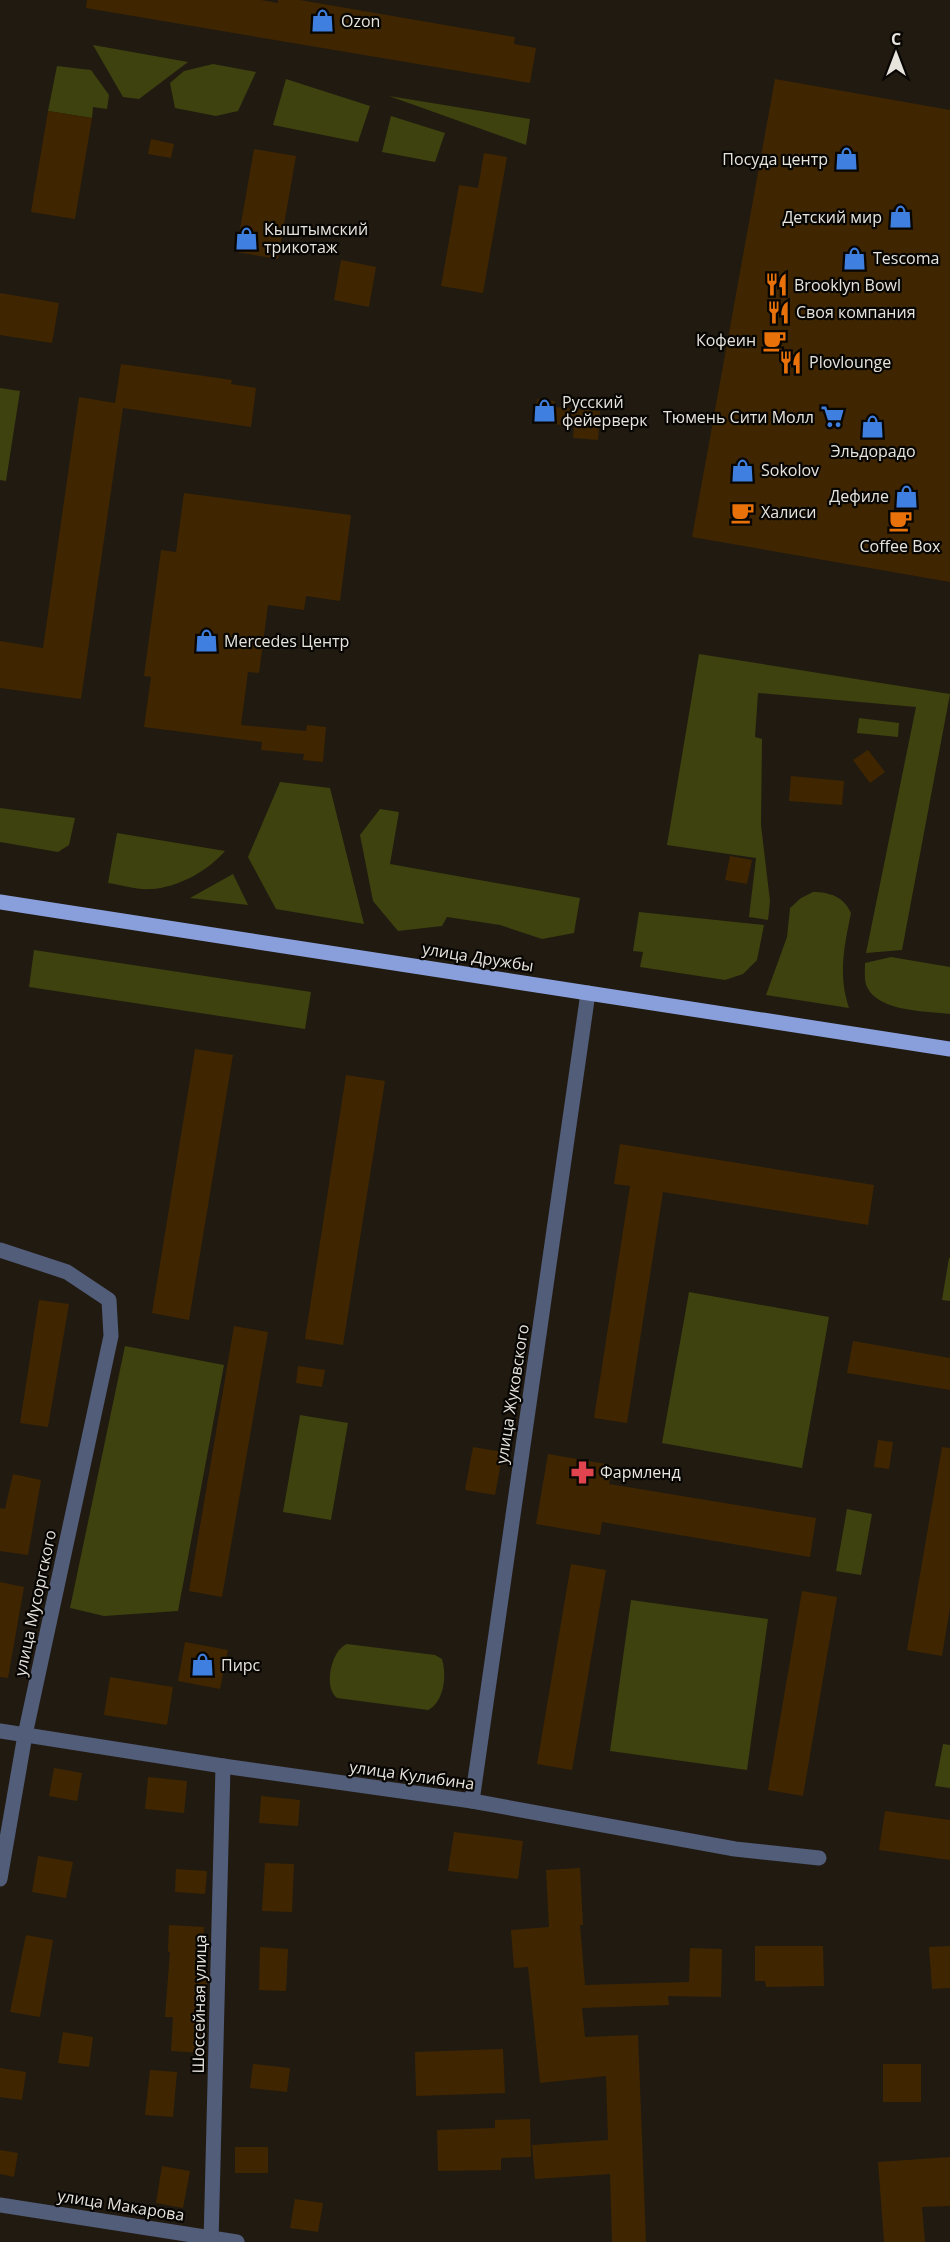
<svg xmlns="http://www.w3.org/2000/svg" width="950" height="2242" viewBox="0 0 950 2242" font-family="'Open Sans',sans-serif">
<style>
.green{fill:#3e420e}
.building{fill:#3f2600}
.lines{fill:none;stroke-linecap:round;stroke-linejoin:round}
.minor{stroke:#525d7a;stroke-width:15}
.major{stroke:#899fdc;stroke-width:15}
.labels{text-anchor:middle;stroke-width:4.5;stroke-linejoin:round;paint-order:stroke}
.poi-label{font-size:16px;fill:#e7e3dd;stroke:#080603;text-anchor:start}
.street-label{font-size:16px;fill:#e7e3dd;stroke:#080603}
</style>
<rect width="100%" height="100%" fill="#211a11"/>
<g class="green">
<path d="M93,45l95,17 -49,37 -16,-2z"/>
<path d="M213,64l43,8 -18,39 -22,5 -41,-8 -5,-25 14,-12z"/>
<path d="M57,66l34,4 18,25 -2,14 -14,-2 -1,11 -44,-7z"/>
<path d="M286,79l84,27 -12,36 -85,-17z"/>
<path d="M389,96l141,23 -4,26z"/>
<path d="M391,116l54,17 -10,29 -53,-10z"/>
<path d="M0,388l20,3 -14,90 -6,-1z"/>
<path d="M699,654l251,40 -48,256 -36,3 50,-246 -158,-14 -3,44 7,2 -1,86 9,76 -2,19 -19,-3 7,-59 -89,-13z"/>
<path d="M859,718l40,5 -1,14 -41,-4z"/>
<path d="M280,782l50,6 34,136 -88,-15 -28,-52z"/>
<path d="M0,808l75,10 -6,27 -11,7 -58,-10z"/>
<path d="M380,809l19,3 -9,52 190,34 -6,35 -32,6 -42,-14 -53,-8 -5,9 -44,5 -25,-30 -13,-66z"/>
<path d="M117,833l108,18c-17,20 -48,37 -74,38 -14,1 -29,-4 -43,-6z"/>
<path d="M233,874l15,31 -58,-7z"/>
<path d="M813,892c17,0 31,5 38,21 -7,34 -13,62 -2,95l-83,-13 21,-58 3,-29 11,-10z"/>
<path d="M639,912l125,13 -7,35 -14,14 -18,6 -85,-13 3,-15 -10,-1z"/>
<path d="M34,950l277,42 -6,37 -276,-42z"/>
<path d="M891,957l59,10v47c-24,-3 -71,-2 -83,-27 -3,-6 -2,-17 -2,-24z"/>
<path d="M949,1258h1v43l-8,-1z"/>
<path d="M689,1292l140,25 -27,151 -140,-25z"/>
<path d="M125,1346l99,19 -46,246 -74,5 -34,-8z"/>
<path d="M300,1415l48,8 -17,97 -48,-8z"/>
<path d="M847,1509l25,5 -11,61 -25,-4z"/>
<path d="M631,1600l137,19 -21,151 -137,-19z"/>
<path d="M347,1644l88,11 7,4c5,17 2,43 -14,51l-91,-12c-14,-10 -6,-48 10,-54z"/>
<path d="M943,1744l7,1v43l-15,-2z"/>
</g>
<g class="building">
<path d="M87,0h174l17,3v-3h22l215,37 -1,7 22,4 -6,35 -444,-75z"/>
<path d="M775,79l175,31v472l-258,-45z"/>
<path d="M48,111l44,7 -17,101 -44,-7z"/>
<path d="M151,139l23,5 -3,14 -23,-4z"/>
<path d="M254,149l42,7 -18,103 -42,-7z"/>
<path d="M484,153l23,4 -24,136 -42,-7 18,-101 19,3z"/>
<path d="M341,260l35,7 -7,40 -35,-7z"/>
<path d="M0,293l59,10 -7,40 -52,-8z"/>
<path d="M121,364l111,16 -1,4 25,4 -5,39 -128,-19 -42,291 -81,-11v-47l43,7 36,-251 36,6z"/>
<path d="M537,399l18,2 -1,6 46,4 -2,29 -25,-2 1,-11 -40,-6z"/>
<path d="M184,493l167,22 -11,86 -34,-5 -2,14 -36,-5 -9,68 -11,-1 -7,53 65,6 1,-6 19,2 -3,35 -20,-2 1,-6 -43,-4 1,-8 -118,-15 7,-50 -7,-1 17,-126 15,2z"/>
<path d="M868,750l17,22 -15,11 -17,-23z"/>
<path d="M791,776l53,5 -2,24 -53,-4z"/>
<path d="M730,856l22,4 -5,24 -22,-4z"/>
<path d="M195,1049l38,6 -44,265 -37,-7z"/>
<path d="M346,1075l39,6 -42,264 -38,-6z"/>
<path d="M620,1144l254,41 -6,40 -205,-33 -36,231 -33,-5 36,-232 -16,-2z"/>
<path d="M39,1300l30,4 -21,123 -28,-4z"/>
<path d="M234,1326l34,6 -46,265 -33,-6z"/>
<path d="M853,1341l97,17v32l-103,-17z"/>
<path d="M298,1366l27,4 -3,17 -26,-4z"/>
<path d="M878,1440l15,2 -4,27 -15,-2z"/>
<path d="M473,1447l30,5 -8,43 -30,-5z"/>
<path d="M942,1447l8,1v160l-8,48 -35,-6z"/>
<path d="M548,1454l64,11 -3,19 207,34 -6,39 -208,-35 -2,13 -64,-11z"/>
<path d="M13,1474l28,6 -13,75 -28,-4v-43l5,1z"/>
<path d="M571,1564l35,6 -34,200 -35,-6z"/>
<path d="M0,1582l24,5 -16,91 -8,-1z"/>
<path d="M802,1591l35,6 -34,199 -35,-6z"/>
<path d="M185,1642l43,8 -8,39 -42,-8z"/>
<path d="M110,1677l63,10 -6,38 -63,-10z"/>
<path d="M54,1768l28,5 -5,28 -28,-5z"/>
<path d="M148,1777l39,4 -3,32 -39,-4z"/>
<path d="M261,1796l39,4 -2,26 -39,-3z"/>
<path d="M885,1811l65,9v40l-71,-10z"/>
<path d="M454,1832l69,9 -5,38 -70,-8z"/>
<path d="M38,1856l35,6 -7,36 -34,-6z"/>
<path d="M265,1863l29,1 -2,48 -30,-1z"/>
<path d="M580,1868l3,57h-3l5,60 104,-3 1,-34 32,1 -1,48 -53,-1 1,9 -87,3 3,29 53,-2 8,207h-34l-2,-68 -75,5 -3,-34 76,-5 -2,-64 -66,7 -12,-116 -14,1 -3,-38 38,-3 -3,-57z"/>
<path d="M176,1869l31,2 -2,23 -30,-2z"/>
<path d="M169,1925l35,2 -2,45 6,1 -6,80 -31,-2 2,-34h-8l5,-65h-2z"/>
<path d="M26,1935l27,5 -13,77 -30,-5z"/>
<path d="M755,1946h68l1,40 -58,1 -1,-6h-10z"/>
<path d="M950,1946v42l-18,1 -3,-42z"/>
<path d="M260,1947l28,2 -2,42 -27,-1z"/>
<path d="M63,2032l30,5 -4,30 -31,-4z"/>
<path d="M503,2049l2,44 -89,3 -1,-44z"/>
<path d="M253,2064l37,4 -3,24 -37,-4z"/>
<rect x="883" y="2064" width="38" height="38"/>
<path d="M0,2068l26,4 -4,28 -22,-3z"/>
<path d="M150,2070l27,2 -4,45 -28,-2z"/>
<path d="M530,2119l1,38 -30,1v12l-63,1 -1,-41 58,-2v-8z"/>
<rect x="235" y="2147" width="33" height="26"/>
<path d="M0,2150l18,3 -4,24 -14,-3z"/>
<path d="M950,2157v49l-28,1 3,35h-41l-6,-80z"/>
<path d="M162,2166l28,5 -7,37 -27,-5z"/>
<path d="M295,2199l28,4 -5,29 -28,-4z"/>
</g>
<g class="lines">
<g class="minor">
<path d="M0,1250l67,22 42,28 2,36 -86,399 -25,144"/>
<path d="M0,1731l223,35 249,35 263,48 84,9"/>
<path d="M472,1801l116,-808"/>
<path d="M0,2205l237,37"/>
<path d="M211,2242l12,-476"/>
</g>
<path class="major" d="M0,902l950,147"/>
</g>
<defs>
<symbol id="shop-bare" viewBox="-9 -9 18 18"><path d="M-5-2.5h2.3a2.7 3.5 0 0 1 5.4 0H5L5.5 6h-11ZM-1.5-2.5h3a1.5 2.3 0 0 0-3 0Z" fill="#3f7fe0" stroke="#080603" stroke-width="2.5" paint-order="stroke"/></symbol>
<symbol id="restaurant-bare" viewBox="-9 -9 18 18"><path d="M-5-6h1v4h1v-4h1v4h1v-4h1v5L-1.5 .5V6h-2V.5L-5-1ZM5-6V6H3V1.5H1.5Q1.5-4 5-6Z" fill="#e8710a" stroke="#080603" stroke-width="2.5" paint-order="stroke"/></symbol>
<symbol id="cafe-bare" viewBox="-9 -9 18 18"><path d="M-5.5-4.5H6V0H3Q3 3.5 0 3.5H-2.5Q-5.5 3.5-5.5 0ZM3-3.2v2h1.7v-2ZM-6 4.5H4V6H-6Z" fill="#e8710a" stroke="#080603" stroke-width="2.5" paint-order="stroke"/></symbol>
<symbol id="supermarket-bare" viewBox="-9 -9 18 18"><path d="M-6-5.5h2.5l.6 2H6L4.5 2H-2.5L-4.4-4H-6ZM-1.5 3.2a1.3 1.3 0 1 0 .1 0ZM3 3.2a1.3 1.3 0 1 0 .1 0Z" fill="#3f7fe0" stroke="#080603" stroke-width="2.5" paint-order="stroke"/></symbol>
<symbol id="pharmacy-bare" viewBox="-9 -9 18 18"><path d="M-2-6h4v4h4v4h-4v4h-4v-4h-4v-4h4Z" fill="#e0444e" stroke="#080603" stroke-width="2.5" paint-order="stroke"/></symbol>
</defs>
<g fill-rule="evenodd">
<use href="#shop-bare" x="306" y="4" width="33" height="33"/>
<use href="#shop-bare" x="830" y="142" width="33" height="33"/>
<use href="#shop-bare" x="884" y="200" width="33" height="33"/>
<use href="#shop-bare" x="230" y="222" width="33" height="33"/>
<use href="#shop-bare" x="838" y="242" width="33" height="33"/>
<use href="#restaurant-bare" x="760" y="268" width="33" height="33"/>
<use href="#restaurant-bare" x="762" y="296" width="33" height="33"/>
<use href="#cafe-bare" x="758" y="324" width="33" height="33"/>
<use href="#restaurant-bare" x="774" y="346" width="33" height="33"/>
<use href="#shop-bare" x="528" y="394" width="33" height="33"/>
<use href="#supermarket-bare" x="816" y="400" width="33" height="33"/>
<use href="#shop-bare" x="856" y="410" width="33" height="33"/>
<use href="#shop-bare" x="726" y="454" width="33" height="33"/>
<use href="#shop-bare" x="890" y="480" width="33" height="33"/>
<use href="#cafe-bare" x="726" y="496" width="33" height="33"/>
<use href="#cafe-bare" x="884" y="504" width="33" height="33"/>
<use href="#shop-bare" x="190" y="624" width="33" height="33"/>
<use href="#pharmacy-bare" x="566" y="1456" width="33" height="33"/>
<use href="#shop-bare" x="186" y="1648" width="33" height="33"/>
</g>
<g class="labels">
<g class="poi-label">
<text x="341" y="27">Ozon</text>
<text x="828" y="165" text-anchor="end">Посуда центр</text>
<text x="882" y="223" text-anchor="end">Детский мир</text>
<text x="264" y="235">Кыштымский<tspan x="264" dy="18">трикотаж</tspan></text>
<text x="873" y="264">Tescoma</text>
<text x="794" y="291">Brooklyn Bowl</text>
<text x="796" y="318">Своя компания</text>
<text x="756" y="346" text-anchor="end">Кофеин</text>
<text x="809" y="368">Plovlounge</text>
<text x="562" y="408">Русский<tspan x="562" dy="18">фейерверк</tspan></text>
<text x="814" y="423" text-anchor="end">Тюмень Сити Молл</text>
<text x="873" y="457" text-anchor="middle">Эльдорадо</text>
<text x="761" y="476">Sokolov</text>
<text x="889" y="502" text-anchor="end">Дефиле</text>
<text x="761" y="518">Халиси</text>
<text x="900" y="552" text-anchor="middle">Coffee Box</text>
<text x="224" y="647">Mercedes Центр</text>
<text x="600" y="1478">Фармленд</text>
<text x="221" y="1671">Пирс</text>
</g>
<g class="street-label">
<text transform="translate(478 957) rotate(9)" y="6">улица Дружбы</text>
<text transform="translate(512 1394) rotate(-81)" y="6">улица Жуковского</text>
<text transform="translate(35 1603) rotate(-78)" y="6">улица Мусоргского</text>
<text transform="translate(412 1775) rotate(8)" y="6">улица Кулибина</text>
<text transform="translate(199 2004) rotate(-89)" y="6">Шоссейная улица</text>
<text transform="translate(121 2205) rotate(9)" y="6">улица Макарова</text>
</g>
</g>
<g transform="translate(896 54)" stroke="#080603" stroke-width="4.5" paint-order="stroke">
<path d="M0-4.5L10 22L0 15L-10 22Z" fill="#e7e3dd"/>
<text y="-9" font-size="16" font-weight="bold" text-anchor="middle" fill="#e7e3dd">С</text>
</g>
</svg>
